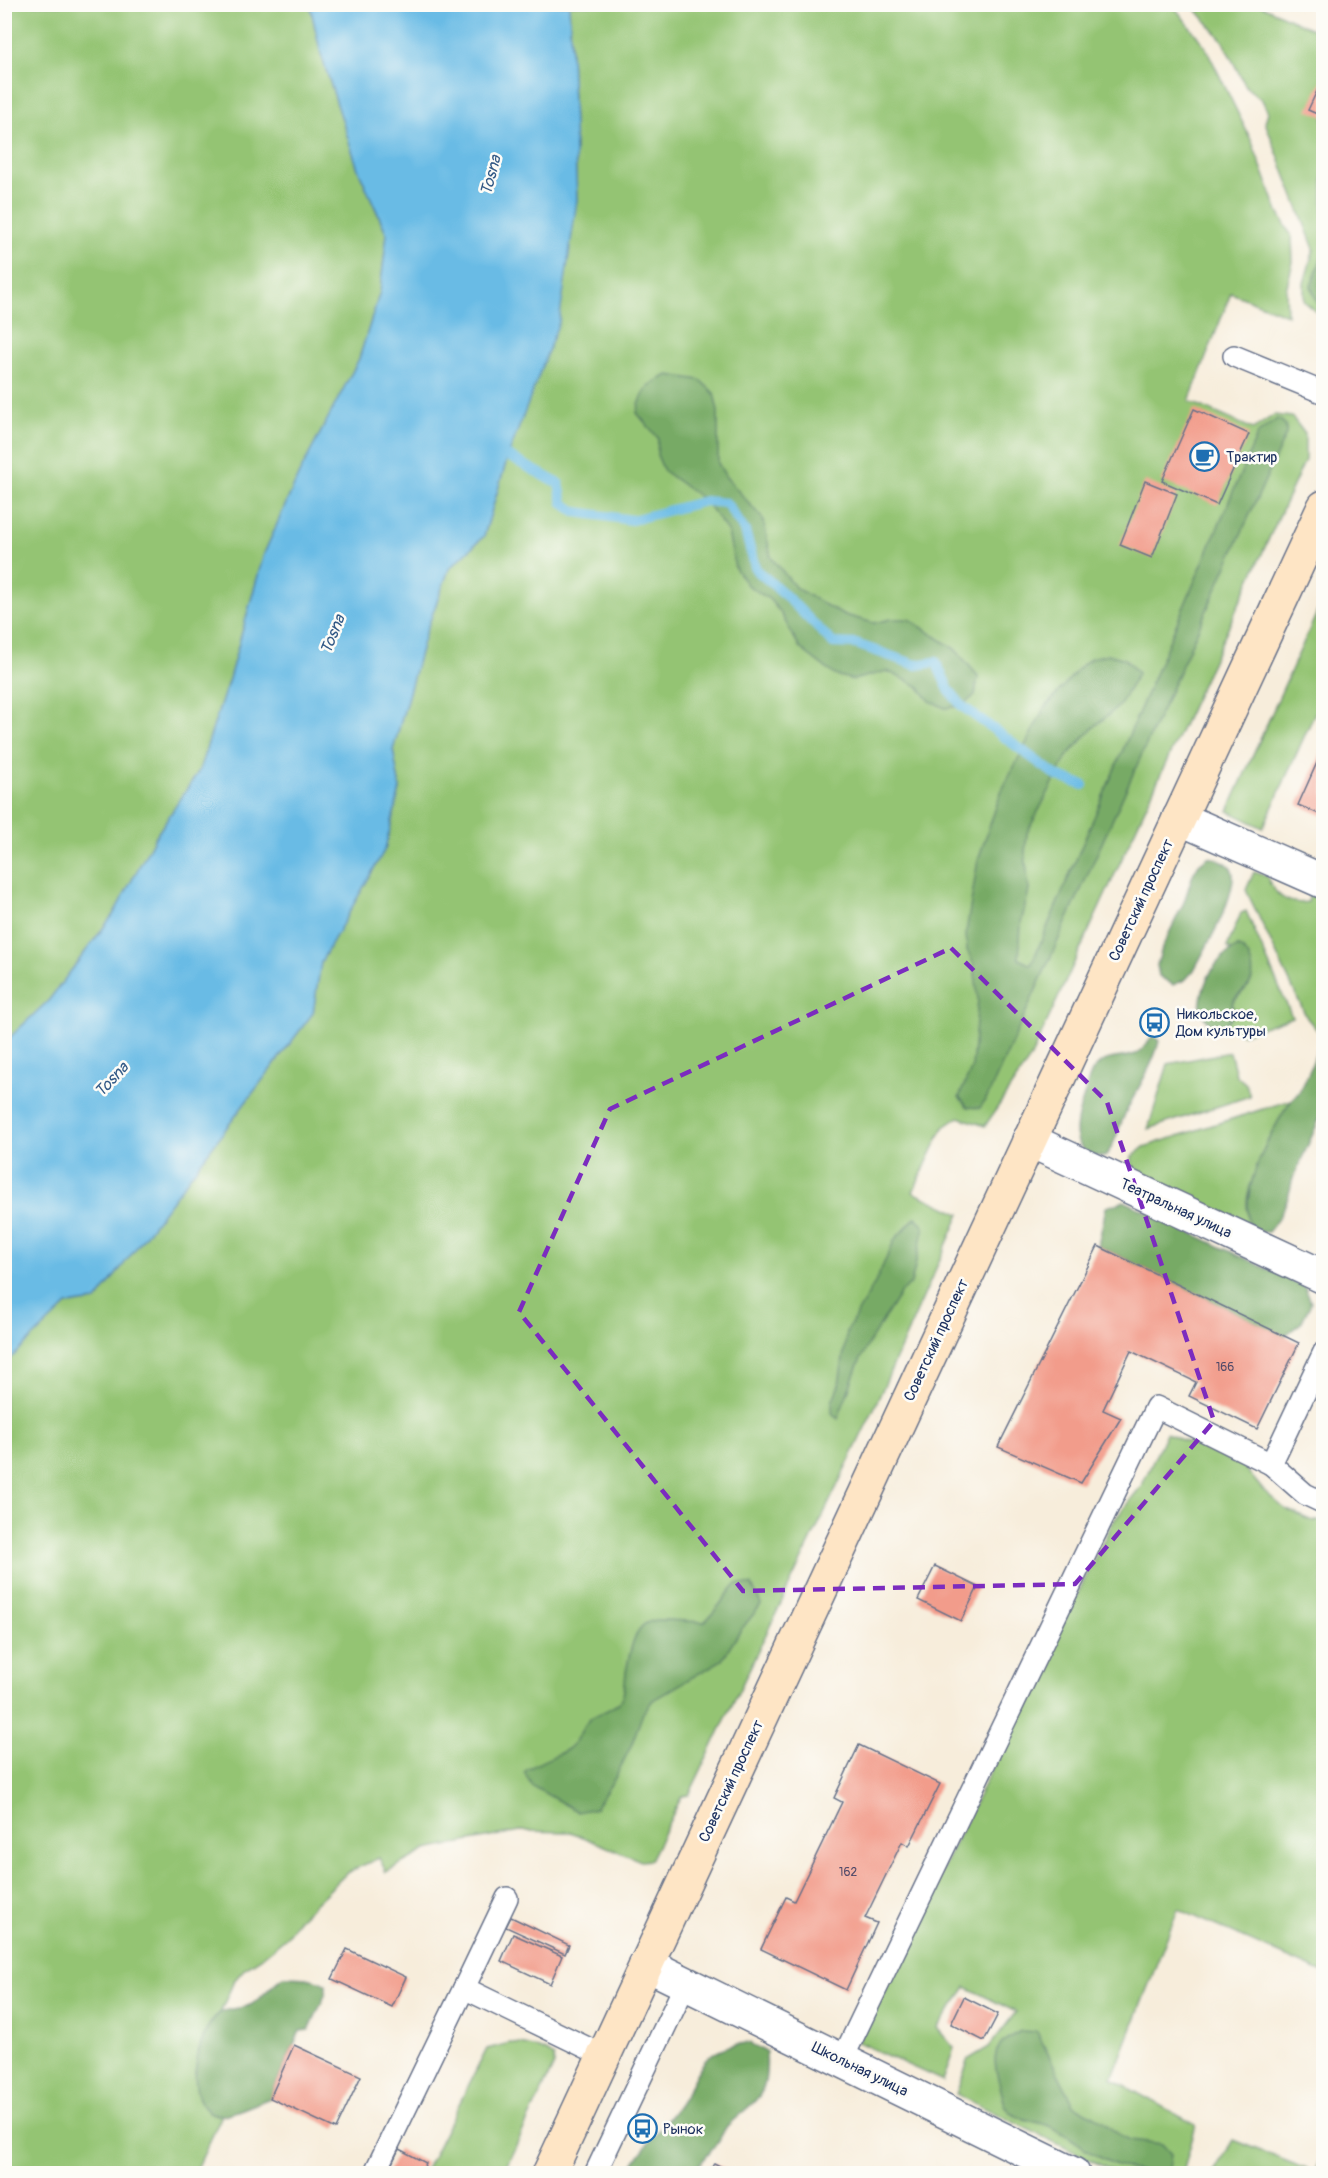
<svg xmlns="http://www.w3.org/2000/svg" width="1328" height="2178" viewBox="0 0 1328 2178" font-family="Pangolin,sans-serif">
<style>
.green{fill:#94c473;stroke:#587a68;stroke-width:1.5}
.forest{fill:#77aa65;stroke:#496c62;stroke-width:1.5}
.water{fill:#69bbe5;stroke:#4275a2;stroke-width:1.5}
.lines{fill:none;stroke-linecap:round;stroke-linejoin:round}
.stream{stroke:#69bbe5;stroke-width:10}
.building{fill:#f29c8b}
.service-casing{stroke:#68728a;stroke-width:24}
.minor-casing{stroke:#68728a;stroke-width:36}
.secondary-casing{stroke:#68728a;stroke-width:36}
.service{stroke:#fff;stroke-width:21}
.minor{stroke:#fff;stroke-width:33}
.secondary{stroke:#fee5c5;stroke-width:33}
.marked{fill:none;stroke:#7b2cbf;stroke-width:4.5;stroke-dasharray:12 8;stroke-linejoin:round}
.labels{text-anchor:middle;stroke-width:5;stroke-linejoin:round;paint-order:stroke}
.number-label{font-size:12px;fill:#514a69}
.poi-label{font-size:15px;fill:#1b2f5e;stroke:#fdfcf7;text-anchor:start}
.street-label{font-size:15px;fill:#1b2f5e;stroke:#fdfcf7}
.water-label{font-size:16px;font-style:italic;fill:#325986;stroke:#fdfcf7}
</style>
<rect width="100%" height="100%" fill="#fdfcf7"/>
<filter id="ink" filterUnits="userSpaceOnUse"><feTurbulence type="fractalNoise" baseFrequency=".0167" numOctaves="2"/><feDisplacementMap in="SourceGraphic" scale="12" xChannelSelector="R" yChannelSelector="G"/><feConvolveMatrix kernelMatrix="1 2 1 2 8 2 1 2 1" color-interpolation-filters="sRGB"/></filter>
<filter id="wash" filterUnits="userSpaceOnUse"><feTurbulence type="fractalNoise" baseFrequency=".008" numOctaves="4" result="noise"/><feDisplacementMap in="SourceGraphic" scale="24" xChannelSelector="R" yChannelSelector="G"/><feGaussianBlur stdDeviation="1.35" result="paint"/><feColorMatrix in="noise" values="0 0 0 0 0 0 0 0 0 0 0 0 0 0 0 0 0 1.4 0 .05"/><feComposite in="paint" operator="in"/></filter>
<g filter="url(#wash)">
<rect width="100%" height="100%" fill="#f7eddb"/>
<g class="green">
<path d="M5,5h305l11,49 37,115 29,66 -7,57 -21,67 -60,115 -35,80 -35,125 -30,92 -43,65 -43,79 -64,85 -44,42z"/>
<path d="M569,5h604l32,41 47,96 26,70 14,25 1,25 -7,28 1,25 -56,-22 -42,108 64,28 21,-14 18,2 13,17v26l-275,599 -45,67 -26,-9 -16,11 -30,64 47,22 -87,197 -184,384 -7,1 -32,64 -9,1 -70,-29 -51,-1 -94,19 -40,22 -7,-14 -31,14 -50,48 -11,16 -26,22 -16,10 -11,13 -14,32 -10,14v84l12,4 -27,58h-190l-1,-809 63,-59 29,-4 217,-288 8,-51 64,-113 15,-60 -7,-39 32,-116 24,-65 35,-33 24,-80 69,-256z"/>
<path d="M1192,5h68l63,29v284l-19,-17v-18l10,-34 -49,-127 3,-10 -6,-12 -16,-13 -24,-47z"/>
<path d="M1323,599v96l-60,133 -35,-17z"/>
<path d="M1254,872l13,4c6,18 21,30 41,26l2,-8 13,7v136l-16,-19 -61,-128z"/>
<path d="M1246,911l46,106 -49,17 -20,-8c9,-7 12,-11 9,-23l17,-18 -11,-38 -7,3 -4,-3 14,-34z"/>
<path d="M1230,1052l6,23 10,9 4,12 -102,33 20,-65z"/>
<path d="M1291,1100c-12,19 -46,84 -44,105 0,8 4,16 6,23l-110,-52 -11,-11v-8l12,-10z"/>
<path d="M1166,1433l78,34 19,23 22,19 25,11 13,2v451l-145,-64 -66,170 84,46 -13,48h-66l-161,-79 13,-35 20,-12 27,-35 -50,-25 -29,41 17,20 -11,33 -86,-39 256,-520 29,-37z"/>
<path d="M510,2043c16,1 30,4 44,14v8l-51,108h-79l63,-124z"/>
<path d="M1233,2140l81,32 7,-15 2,1v15h-110z"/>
</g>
<g class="forest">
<path d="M1323,254v54l-6,-6 -6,-16z"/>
<path d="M669,375l31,5 14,13 4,18v52l8,14 37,42 8,38 25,31 45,26 33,9 17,-4h18l46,30 23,27 -3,19 -13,11 -17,2 -15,-7 -12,-15 -31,-15 -34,9 -18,-5 -35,-27 -20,-36 -11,-13 -22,-14 -12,-17 -7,-36 -23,-31 -41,-30 -7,-16 1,-17 -21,-25c5,-22 11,-30 32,-38z"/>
<path d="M1277,419c8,3 10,7 9,15l-297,660 -9,14 -12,-1 -9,-10 13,-30 6,-68 -4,-34 -7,-15 -1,-17 12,-73 23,-68 43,-83 34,-40 13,-11 17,-4 17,5 13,14 -19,33 -26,22 -25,27 -41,78 -2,20 4,37 -8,33 -2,36 12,6 227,-532z"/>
<path d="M1208,857c10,1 24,6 25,17 1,27 -27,73 -39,96l-9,10 -12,5 -14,-9 -2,-11 5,-17 22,-46 9,-28 6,-10z"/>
<path d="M1238,947c13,5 19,26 11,38 -5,7 -13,10 -17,18 2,12 0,16 -9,23l-15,-3 -8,-13c1,-26 14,-52 38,-63z"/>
<path d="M1154,1036l5,5c-6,26 -23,49 -34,73 -7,15 -9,30 -20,43 -41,-3 -29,-37 -20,-64 3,-9 3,-18 10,-25 12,-14 28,-8 43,-15 7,-4 9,-12 16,-17z"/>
<path d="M1323,1036v75l-31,70c-3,18 -12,37 -24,51h-8l-11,-9c-8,-36 20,-88 39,-118 4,-6 10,-10 14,-18 9,-16 13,-35 21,-51z"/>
<path d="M1124,1201l181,86 6,16 -10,20 -17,13 -186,-90 8,-39z"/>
<path d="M916,1217l8,10 -13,57 -10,8 -31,49 -13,26 -19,52 -6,-6v-11l7,-17 8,-54 28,-48 20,-44z"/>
<path d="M736,1584l16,1 9,20 -21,26 -18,29 -69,40 -10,13 -12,33 -16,32 -20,30 -17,4 -46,-26 -8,-14c14,-11 29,-14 44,-23 10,-7 13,-22 22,-30 9,-7 22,-8 31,-19 4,-6 4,-19 5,-27 11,-65 21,-53 78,-51 13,-11 20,-25 32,-38z"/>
<path d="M283,1977c14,1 31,-1 43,8v8l-17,37 -9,1 -30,67c-11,4 -38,17 -49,17 -42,-2 -25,-87 -1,-102 9,-6 22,-3 32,-9 12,-8 20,-20 31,-27z"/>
<path d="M1021,2031l16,1 37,73 29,16 13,12 14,7 32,4 9,10 -2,16 -3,3c-23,1 -46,-5 -66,-15 -18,-10 -33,-25 -51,-32 -13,-6 -34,-5 -42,-18 -4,-5 -5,-16 -7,-22 -8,-29 -9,-41 21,-55z"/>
<path d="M749,2043l17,9c3,47 -8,45 -38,73 -4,4 -6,11 -10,16 -7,12 -18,22 -26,32h-64c12,-23 31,-42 47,-63 26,-34 21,-64 74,-67z"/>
</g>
<path class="water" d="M310,5h259l8,195 -18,122 -51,134 -24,80 -35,33 -24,65 -32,116 7,39 -15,60 -64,113 -8,51 -217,288 -29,4 -62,59v-322l44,-42 64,-85 43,-79 43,-65 30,-92 35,-125 35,-80 60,-115 21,-67 7,-58 -29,-65 -37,-115z"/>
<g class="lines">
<path class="stream" d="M508,456l51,28 4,19 13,9 56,8 73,-19 21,2 19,28 11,39 24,20 53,53 23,1 60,21 20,-3 13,28 13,16 95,70 26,9"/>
</g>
<g id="blocks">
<g class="building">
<path d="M1324,76v41l-16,-7z"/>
<path d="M1194,409l55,25 -32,71 -55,-24z"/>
<path d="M1145,481l32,13 -25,64 -32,-13z"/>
<path d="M1324,747v69l-26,-11z"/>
<path d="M1098,1246l201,97 -42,86 -68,-33 7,-14 -65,-31 -28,59 18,8 -40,65 -83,-36z"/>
<path d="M935,1566l43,21 -17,34 -43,-21z"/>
<path d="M859,1745l81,39 -31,62 -7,-4 -37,76 12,5 -31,67 -85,-41 25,-52 8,4 48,-99 -8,-4z"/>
<path d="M511,1917l58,28 -4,9 -59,-27z"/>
<path d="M513,1934l49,22 -12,28 -49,-23z"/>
<path d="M347,1949l59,28 -14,30 -60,-28z"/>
<path d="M964,1997l34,17 -14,27 -33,-17z"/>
<path d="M294,2045l67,31 -25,53 -66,-31z"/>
<path d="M399,2149l27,14 -6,11h-33z"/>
<path d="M714,2163l22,11h-27z"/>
</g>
</g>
</g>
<g filter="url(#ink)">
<use href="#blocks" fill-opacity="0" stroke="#68728a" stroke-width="1.5"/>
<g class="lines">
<defs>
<g id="service">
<path d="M1234,356l90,37"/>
<path d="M1271,1464l34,30 19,9"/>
<path d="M464,1988l43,-90"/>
<path d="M842,2060l314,-653 115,57 53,-112"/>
<path d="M374,2174l90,-186 140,68"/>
<path d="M595,2174l91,-191"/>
</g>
<g id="minor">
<path d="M1179,818l145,64"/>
<path d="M1029,1140l295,137"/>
<path d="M646,1964l427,210"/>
</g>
<path id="secondary" d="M549,2174l775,-1667"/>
</defs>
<use href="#service" class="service-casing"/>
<use href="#minor" class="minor-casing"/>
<use href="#secondary" class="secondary-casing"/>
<use href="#service" class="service"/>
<use href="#minor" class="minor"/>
<use href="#secondary" class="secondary"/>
</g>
</g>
<path class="marked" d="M951,948l156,154 107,319 -139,163 -332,7 -224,-279 91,-203z"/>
<defs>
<symbol id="cafe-ring" viewBox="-11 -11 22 22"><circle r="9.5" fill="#fdfcf7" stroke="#1f6fb2" stroke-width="1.5"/><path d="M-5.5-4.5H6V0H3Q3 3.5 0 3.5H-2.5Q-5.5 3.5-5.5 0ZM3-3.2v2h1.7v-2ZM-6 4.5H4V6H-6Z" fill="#1f6fb2"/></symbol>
<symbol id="bus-ring" viewBox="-11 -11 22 22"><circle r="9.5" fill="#fdfcf7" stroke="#1f6fb2" stroke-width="1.5"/><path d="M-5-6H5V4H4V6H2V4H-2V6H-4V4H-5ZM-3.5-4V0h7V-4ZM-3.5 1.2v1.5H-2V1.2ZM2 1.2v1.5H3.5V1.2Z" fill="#1f6fb2"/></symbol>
</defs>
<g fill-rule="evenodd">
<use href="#cafe-ring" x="1188" y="440" width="33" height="33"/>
<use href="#bus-ring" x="1138" y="1006" width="33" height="33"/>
<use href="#bus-ring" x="626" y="2112" width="33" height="33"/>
</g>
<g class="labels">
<g class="number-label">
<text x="1225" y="1371">166</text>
<text x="848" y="1876">162</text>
</g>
<g class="poi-label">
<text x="1226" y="462">Трактир</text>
<text x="1176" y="1019">Никольское,<tspan x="1176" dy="17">Дом культуры</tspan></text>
<text x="663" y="2134">Рынок</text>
</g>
<g class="street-label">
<text transform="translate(1141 900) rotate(-65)" y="5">Советский проспект</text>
<text transform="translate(1176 1208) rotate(25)" y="5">Театральная улица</text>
<text transform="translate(936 1340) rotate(-65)" y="5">Советский проспект</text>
<text transform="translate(731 1781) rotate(-65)" y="5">Советский проспект</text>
<text transform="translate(860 2069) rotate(26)" y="5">Школьная улица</text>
</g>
<g class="water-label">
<text transform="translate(490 175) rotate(-75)" y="6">Tosna</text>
<text transform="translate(332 634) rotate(-68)" y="6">Tosna</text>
<text transform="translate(111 1079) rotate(-47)" y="6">Tosna</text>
</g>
</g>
<rect width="1328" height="2178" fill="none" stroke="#fdfcf7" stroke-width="24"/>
</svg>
